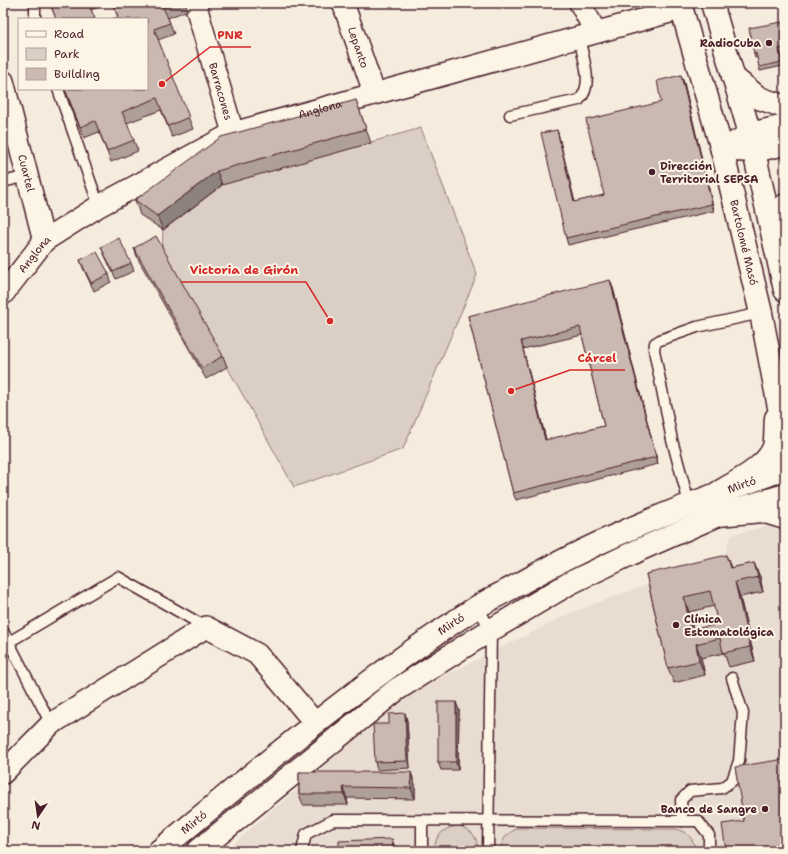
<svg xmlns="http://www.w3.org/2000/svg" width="788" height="854" viewBox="0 0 788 854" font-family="'Shantell Sans',sans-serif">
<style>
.built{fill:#e8ddd0}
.green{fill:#dbcec4;stroke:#927678}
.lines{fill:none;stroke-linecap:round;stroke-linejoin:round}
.lane-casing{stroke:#4a1f2b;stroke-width:13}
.street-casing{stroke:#4a1f2b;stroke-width:24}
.secondary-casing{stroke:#4a1f2b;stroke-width:25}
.primary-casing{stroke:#4a1f2b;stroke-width:25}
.lane{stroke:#fcf5e5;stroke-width:10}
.street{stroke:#fcf5e5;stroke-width:21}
.secondary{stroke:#fcf5e5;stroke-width:22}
.primary{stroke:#fcf5e5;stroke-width:22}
.wall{fill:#ae9f98;stroke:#4a1f2b;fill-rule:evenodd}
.shaded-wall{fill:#8d827c;stroke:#4a1f2b}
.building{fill:#cab9b1;stroke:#4a1f2b;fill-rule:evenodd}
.poi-dot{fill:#4a1f2b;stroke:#fcf5e5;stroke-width:1.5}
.labels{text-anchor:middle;stroke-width:4;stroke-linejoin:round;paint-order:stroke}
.poi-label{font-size:11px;font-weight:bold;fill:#4a1f2b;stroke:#fcf5e5;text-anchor:end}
.street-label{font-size:11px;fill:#4a1f2b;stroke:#fcf5e5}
.leader{fill:none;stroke:#d62828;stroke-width:1.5}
.callout-dot{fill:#d62828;stroke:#fcf5e5;stroke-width:1.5}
.callout-label{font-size:12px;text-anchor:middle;font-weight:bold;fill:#d62828;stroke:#fcf5e5;stroke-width:4;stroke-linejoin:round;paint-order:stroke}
</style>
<rect width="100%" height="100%" fill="#f5ecde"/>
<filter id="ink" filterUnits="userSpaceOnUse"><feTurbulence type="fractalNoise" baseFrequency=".025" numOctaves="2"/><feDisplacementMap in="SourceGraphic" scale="8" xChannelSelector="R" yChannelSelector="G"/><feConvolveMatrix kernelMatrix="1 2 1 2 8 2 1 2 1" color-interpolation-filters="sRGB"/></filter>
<g filter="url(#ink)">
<path class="built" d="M767,526l15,6 3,4v315h-560l179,-155 171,-85 149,-54 7,-22z"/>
<g class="green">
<path d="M421,128l56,147 -74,174 -109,38 -132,-237 1,-20 62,-47z"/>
<path d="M459,826c13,4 19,11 19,25h-43c-2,-15 10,-24 24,-25z"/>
<path d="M519,828l157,1c11,3 19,10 19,22h-194c0,-12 7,-19 18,-23z"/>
</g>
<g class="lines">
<defs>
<g id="lane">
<path d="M35,19v-16"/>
<path d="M58,89l41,117"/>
<path d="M510,115l69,-15c16,-15 3,-44 0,-63"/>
<path d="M3,182l24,-6"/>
<path d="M689,503l-17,-63 -18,-90 1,-7 5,-3 37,-13 64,-14"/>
<path d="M478,607l13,24 -3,220"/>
<path d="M3,631l48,93"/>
<path d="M9,642l109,-65 88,50"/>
<path d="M682,821l-1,-21 9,-9 32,-3 10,-7 7,-20 4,-48 -11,-35"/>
<path d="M302,851l4,-17 27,-14 365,1 11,14v16"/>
<path d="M422,851v-31"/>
</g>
<g id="street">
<path id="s1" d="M195,3l38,130"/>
<path id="s2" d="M343,3l31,89"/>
<path d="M580,3l15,28"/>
<path id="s3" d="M3,81l41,160"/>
<path id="s4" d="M3,294l41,-53 55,-35 134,-73 448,-124"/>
<path d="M3,773l48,-49 155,-97 51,27 58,69"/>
</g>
<g id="secondary">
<path d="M722,150l28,-16 35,-8"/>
<path d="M736,150l17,1 32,-7"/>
<path id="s5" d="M159,851c103,-85 205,-172 318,-244 15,-9 31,-17 46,-25 83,-47 172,-81 262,-113"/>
<path d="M198,851l198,-161 80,-51 94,-56 71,-34 77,-34 67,-20"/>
</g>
<g id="primary">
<path id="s6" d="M680,3l42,147 39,163 24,126"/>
<path d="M712,3l38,131 35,156"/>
<path d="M733,77l26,21 26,9"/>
<path d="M782,245l3,-40"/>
<path d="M719,492c17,-10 48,-25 55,-45 2,-9 1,-20 2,-29"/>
<path d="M718,515l44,-4 23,7"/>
</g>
</defs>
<use href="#lane" class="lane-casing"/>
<use href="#street" class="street-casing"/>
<use href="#secondary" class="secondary-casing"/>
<use href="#primary" class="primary-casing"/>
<use href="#lane" class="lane"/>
<use href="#street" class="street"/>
<use href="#secondary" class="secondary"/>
<use href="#primary" class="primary"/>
</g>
<g class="wall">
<path d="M50,3h59l-18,7 4,9h-39z"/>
<path d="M112,3h73l3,7 -20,8 6,16 -16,6 35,89 -21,8 -11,-27 -34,13 11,28 -27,11 -12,-30 -15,6 -20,-49h83v-70l-29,-2z"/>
<path d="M782,22l3,13v17l-4,1 2,13 -23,5 -3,-14 -2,1 -1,-4z"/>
<path d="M681,75l3,8 30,128 -146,34 -2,-7 -9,-108 2,7 16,65 29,-7 57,-93z"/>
<path d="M356,100l15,43 -149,42 -59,45 -23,-15 -5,-15z"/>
<path d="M101,247l30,16 3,8 -18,8 -12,-25z"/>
<path d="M134,248l89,108 4,11 -21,12 -68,-120z"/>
<path d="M80,260l29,14 2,8 -17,9 -11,-23z"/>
<path d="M613,288l45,176 -142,36 -3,-7 -45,-177zM582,335l22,91 -58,14 -23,-91z"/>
<path d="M754,563l6,14 3,15 -23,5 15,64 -26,6 -5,-14 -23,5 4,17 -31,8 -6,-15 -22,-94 85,-6zM714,606l4,18 -25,6 -4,-18z"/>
<path d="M459,710l-1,60h-17l-3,-8z"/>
<path d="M405,713l2,8 3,47 -33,2 -2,-8 14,-38z"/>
<path d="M785,759v92h-59l18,-30z"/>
<path d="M299,772l116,12v15l-68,-1 1,7h-45l-4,-11z"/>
</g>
<g class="shaded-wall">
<path d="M681,75l3,8 30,128 -2,-7z"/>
<path d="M557,130l2,7 17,72 -2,-7z"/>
<path d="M217,171l5,14 -59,45 -6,-14z"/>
<path d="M610,280l3,8 45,176 -2,-7z"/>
<path d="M521,341l2,8 25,98 -3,-7z"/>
<path d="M726,555l6,15 -2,-2z"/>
<path d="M754,563l6,14 3,15 -5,-15z"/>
<path d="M735,582l5,15 15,64 -5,-14z"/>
<path d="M684,597l5,15 8,33 -6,-15z"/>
<path d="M696,644l5,14 4,17 -6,-14z"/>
<path d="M456,702l3,8 -1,60 -2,-8z"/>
<path d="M405,713l2,8 3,47 -3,-7z"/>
<path d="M411,772l4,12v15l-4,-11z"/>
<path d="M343,787l4,11 1,7 -4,-11z"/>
<path d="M392,839l4,11v1h-3z"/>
</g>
<g class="building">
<path d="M50,3h38l7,16h-39z"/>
<path d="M113,3h59l-9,4 7,16 -16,6 35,88 -21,9 -11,-28 -35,14 12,28 -27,11 -12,-30 -15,6 -15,-38h82v-70h-35l6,-2z"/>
<path d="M782,22l3,16v9l-6,2 3,13 -23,5 -3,-14 -2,1 -5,-26z"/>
<path d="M681,75l31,129 -146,34 -25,-105 16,-3 17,72 30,-7 -18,-75 75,-18 -4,-21z"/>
<path d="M356,100l10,29 -149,42 -60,45 -22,-16 86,-63z"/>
<path d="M156,236l67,120 -21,12 -68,-120z"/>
<path d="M119,238l12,25 -18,9 -12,-25z"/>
<path d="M97,252l12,22 -18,9 -11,-23z"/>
<path d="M610,280l46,177 -143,36 -45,-177zM580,327l24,99 -59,14 -24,-99z"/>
<path d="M726,555l4,13 24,-5 4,14 -23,5 15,65 -27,6 -3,-15 -24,6 3,17 -31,7 -22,-94zM710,591l8,33 -27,6 -7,-33z"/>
<rect x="438" y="702" width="18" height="60"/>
<path d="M405,713l2,48 -32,1 -2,-38h16v-10z"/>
<path d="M785,759v90l-10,2h-49l-4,-27 22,-3 -9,-54z"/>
<path d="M299,772h112v16l-68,-1 1,7h-45z"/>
<path d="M392,839l1,12h-54v-10z"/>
</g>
</g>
<g class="poi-dot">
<circle cx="769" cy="43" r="4"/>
<circle cx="652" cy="172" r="4"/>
<circle cx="676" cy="625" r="4"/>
<circle cx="765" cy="809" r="4"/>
</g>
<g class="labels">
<g class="poi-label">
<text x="761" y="47">RadioCuba</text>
<text x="660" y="170" text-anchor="start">Dirección<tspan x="660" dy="13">Territorial SEPSA</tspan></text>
<text x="684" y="623" text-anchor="start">Clínica<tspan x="684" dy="13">Estomatológica</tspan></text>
<text x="757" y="813">Banco de Sangre</text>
</g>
<g class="street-label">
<text dy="4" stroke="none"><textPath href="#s2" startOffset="47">Lepanto</textPath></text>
<text dy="4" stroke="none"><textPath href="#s1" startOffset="92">Barracones</textPath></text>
<text dy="4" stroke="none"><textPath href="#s4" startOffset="375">Anglona</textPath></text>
<text dy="4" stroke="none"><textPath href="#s3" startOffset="95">Cuartel</textPath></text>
<text dy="4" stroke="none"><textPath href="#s6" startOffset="248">Bartolomé Masó</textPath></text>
<text dy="4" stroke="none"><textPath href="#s4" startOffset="51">Anglona</textPath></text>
<text dy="4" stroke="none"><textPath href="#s5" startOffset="693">Mirtó</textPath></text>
<text dy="4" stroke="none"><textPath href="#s5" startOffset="370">Mirtó</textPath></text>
<text dy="4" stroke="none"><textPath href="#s5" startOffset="45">Mirtó</textPath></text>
</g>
</g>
<path class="leader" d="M162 84L210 47H251M330 321L306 282H181M511 391L570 370H625"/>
<g class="callout-dot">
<circle cx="162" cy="84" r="4"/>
<circle cx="330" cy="321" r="4"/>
<circle cx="511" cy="391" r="4"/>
</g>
<g class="callout-label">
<text x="230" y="39">PNR</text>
<text x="244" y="274">Victoria de Girón</text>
<text x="597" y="362">Cárcel</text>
</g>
<rect width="788" height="854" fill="none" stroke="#fcf5e5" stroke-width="16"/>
<rect x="8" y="8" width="772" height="838" fill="none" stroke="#4a1f2b" stroke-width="1.5" filter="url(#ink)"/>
<rect x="18" y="18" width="130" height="72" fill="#fcf5e5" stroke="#b59f9b"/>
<rect x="26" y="31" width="20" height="6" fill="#fcf5e5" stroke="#b59f9b"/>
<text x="54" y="38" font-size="12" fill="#4a1f2b">Road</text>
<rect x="26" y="48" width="20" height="12" fill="#dbcec4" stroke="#b59f9b"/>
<text x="54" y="58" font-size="12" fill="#4a1f2b">Park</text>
<rect x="26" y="68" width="20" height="12" fill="#cab9b1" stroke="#b59f9b"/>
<text x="54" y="78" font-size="12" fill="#4a1f2b">Building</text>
<g transform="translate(38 816) rotate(193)" stroke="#fcf5e5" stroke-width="3" paint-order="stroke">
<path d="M0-3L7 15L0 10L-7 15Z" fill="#4a1f2b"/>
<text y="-6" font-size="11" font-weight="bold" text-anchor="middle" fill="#4a1f2b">N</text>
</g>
</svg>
